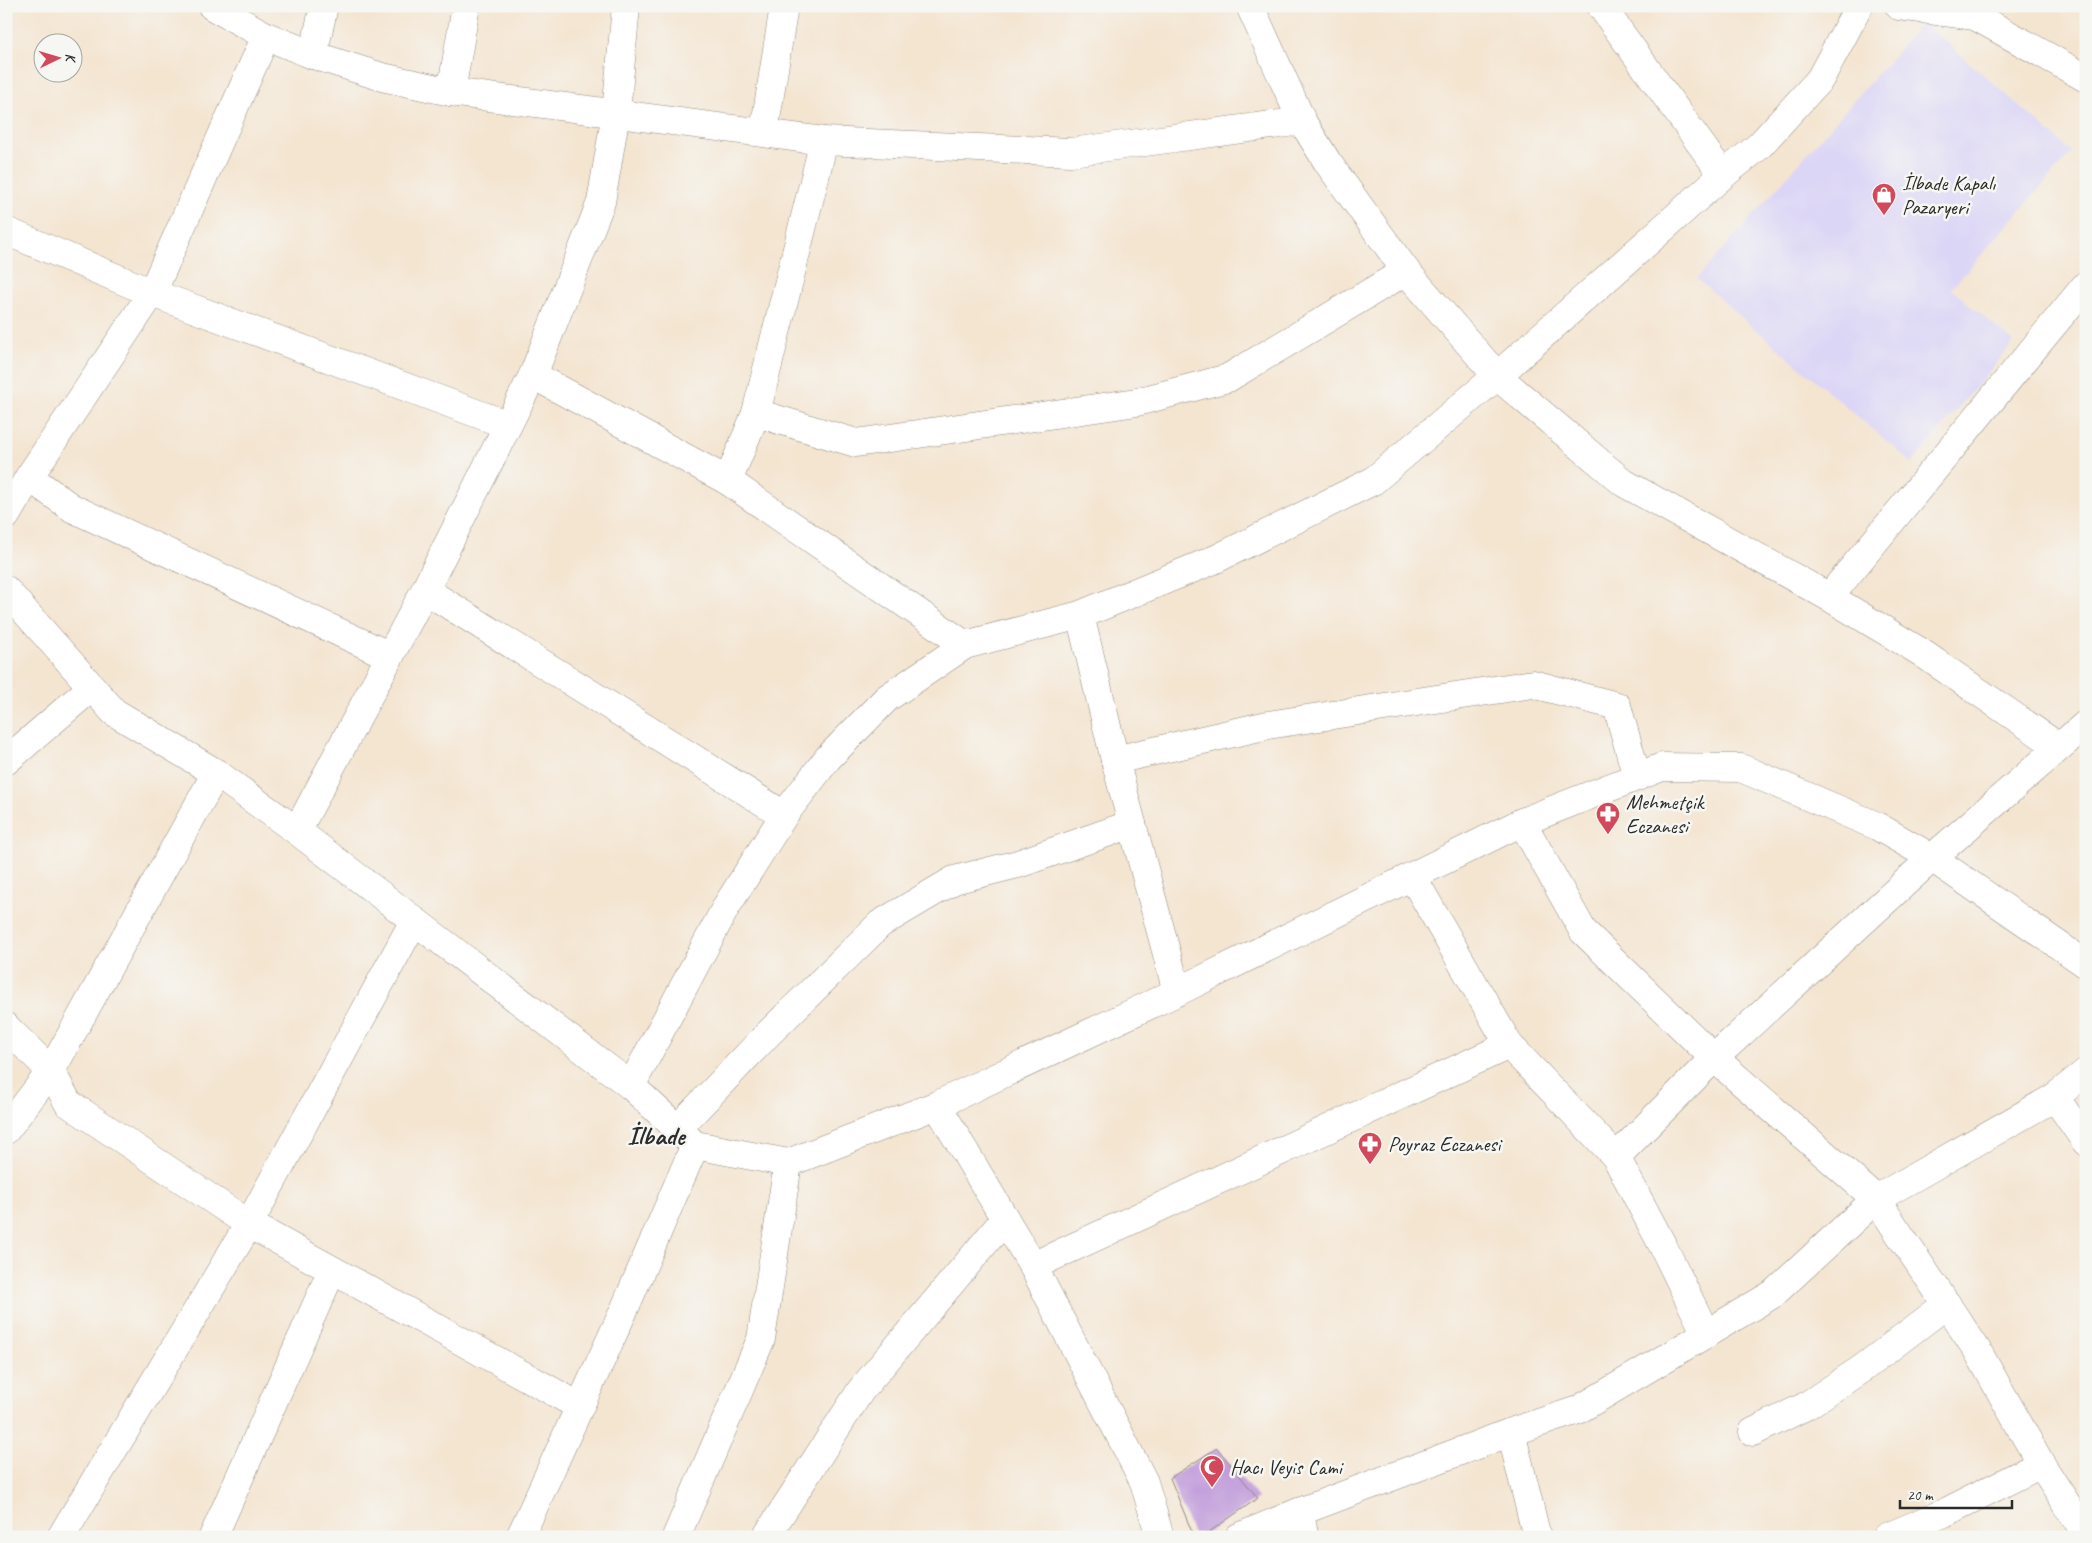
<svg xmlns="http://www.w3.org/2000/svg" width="2092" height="1543" viewBox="0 0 2092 1543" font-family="Caveat,sans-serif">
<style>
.built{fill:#dcd6f6}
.building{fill:#be97d9}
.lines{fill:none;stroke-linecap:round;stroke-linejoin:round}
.minor-casing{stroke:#90887e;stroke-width:29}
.minor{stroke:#fff;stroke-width:28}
.labels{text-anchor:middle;stroke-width:5;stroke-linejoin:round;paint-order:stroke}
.poi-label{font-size:21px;fill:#2b2b2b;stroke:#f6f6f2;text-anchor:start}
.district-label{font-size:26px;font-weight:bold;fill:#2b2b2b;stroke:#f6f6f2}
</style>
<rect width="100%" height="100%" fill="#f6f6f2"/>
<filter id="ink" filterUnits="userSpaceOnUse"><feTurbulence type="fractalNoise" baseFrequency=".02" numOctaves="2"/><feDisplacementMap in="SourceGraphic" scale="10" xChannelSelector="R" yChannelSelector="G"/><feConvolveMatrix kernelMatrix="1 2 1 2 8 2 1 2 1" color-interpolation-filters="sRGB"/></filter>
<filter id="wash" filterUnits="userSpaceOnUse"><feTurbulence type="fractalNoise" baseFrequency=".0096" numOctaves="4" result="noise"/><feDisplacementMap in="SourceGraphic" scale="20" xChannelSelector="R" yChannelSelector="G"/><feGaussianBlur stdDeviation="1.12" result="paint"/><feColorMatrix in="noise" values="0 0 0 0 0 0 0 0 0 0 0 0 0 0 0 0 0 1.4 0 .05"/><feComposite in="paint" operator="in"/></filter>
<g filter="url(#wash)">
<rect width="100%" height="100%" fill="#f4e5d1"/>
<path class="built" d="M1923,22l149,130 -121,137 63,53 -102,121 -215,-184z"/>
<g id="blocks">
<path class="building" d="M1217,1448l41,50 -56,39h-8l-24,-59z"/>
</g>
</g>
<g filter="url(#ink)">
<use href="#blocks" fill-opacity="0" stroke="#90887e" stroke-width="1"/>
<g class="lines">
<defs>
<g id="minor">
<path d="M212,6l54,30 47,19 69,22 69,15 373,49 247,11 231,-31"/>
<path d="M1250,6l52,115 26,42 78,108 91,105 127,107 205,114 90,54 140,96"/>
<path d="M1601,6l122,169"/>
<path d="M1899,6l76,10 111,62"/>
<path d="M313,55l11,-49"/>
<path d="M451,92l15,-86"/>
<path d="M764,132l20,-126"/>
<path d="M6,231l146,62 356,132"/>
<path d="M533,375l195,106 237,164"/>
<path d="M756,413l100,30 281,-41 91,-24 178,-107"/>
<path d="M29,477l43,31 318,148"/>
<path d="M728,481l28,-68 68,-272"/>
<path d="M6,516l23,-39 123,-184 114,-257"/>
<path d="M6,590l108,122 102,61 81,58 334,255 64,59 93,18 149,-58 240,-113 345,-170 140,-55 79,1 136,58 55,32 154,106"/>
<path d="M425,590l359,225"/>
<path d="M1829,597l257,-312"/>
<path d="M1080,615l35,145 62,232"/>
<path d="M1115,760l153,-35 265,-41 84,22 20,71"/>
<path d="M6,761l86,-74"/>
<path d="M1522,822l61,109 131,127 162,141 101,151 64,114 45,70"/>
<path d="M297,831l128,-241 108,-215 68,-173 15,-89 10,-107"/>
<path d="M1412,876l97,169 107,112 48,91 42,86"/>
<path d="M6,1027l45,44 17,32 181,121 330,182"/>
<path d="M631,1086l95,-179 58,-92 44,-57 59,-60 78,-53 115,-30 136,-56 157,-78 124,-105 226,-201 36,-29 61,-67 39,-73"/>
<path d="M2055,1097l31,45"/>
<path d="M937,1105l96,161 111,216 16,55"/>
<path d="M677,1129l90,-94 113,-111 74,-44 64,-16 114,-40"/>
<path d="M6,1130l45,-59 165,-298"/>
<path d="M1616,1157l98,-99 218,-200 154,-134"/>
<path d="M1033,1266l476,-221"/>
<path d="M1511,1432l26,105"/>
<path d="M1753,1432l53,-26 57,-38 84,-64"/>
<path d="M1299,1512l6,25"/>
<path d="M61,1537l188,-313 165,-303"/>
<path d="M213,1537l119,-267"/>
<path d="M520,1537l104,-227 71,-165"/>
<path d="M676,1537l85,-198 27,-176"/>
<path d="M766,1537l95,-147 144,-171"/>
<path d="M1239,1537l60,-25 212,-80 67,-22 195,-116 103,-95 179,-102 31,-25"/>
<path d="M1887,1537l57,-24 97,-49"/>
</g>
</defs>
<use href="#minor" class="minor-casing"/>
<use href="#minor" class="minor"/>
</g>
</g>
<defs>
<symbol id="shop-pin" viewBox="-11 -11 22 30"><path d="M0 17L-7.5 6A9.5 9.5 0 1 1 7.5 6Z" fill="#d1495b" stroke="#f6f6f2"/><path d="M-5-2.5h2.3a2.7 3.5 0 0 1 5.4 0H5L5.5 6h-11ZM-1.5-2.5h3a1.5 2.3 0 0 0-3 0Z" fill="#fff"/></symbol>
<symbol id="pharmacy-pin" viewBox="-11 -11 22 30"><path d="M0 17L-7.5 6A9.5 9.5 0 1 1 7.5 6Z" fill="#d1495b" stroke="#f6f6f2"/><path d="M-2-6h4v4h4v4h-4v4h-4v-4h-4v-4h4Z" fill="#fff"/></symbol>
<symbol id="mosque-pin" viewBox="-11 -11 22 30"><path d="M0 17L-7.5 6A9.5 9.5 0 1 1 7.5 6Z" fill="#d1495b" stroke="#f6f6f2"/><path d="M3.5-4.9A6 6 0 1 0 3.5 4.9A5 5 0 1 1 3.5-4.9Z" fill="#fff"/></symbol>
</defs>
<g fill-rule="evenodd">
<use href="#shop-pin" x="1870" y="181" width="28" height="38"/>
<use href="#pharmacy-pin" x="1594" y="800" width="28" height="38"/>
<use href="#pharmacy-pin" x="1356" y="1130" width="28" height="38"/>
<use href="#mosque-pin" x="1198" y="1453" width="28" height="38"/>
</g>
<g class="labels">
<g class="poi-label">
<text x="1902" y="190">İlbade Kapalı<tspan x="1902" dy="24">Pazaryeri</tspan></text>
<text x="1626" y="809">Mehmetçik<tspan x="1626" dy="24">Eczanesi</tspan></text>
<text x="1388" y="1151">Poyraz Eczanesi</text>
<text x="1230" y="1474">Hacı Veyis Cami</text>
</g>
<g class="district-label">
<text x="656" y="1144">İlbade</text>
</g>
</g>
<rect width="2092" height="1543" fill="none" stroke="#f6f6f2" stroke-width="25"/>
<g transform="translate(58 58) rotate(85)"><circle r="24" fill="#f6f6f2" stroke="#a5a5a2"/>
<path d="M0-4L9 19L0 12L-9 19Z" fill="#d1495b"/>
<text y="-8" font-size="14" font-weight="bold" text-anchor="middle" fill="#2b2b2b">K</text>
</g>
<path d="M1900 1500v8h112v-8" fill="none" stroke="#2b2b2b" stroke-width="2.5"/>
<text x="1907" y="1500" font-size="15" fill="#2b2b2b" stroke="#f6f6f2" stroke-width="4" paint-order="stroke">20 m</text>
</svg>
